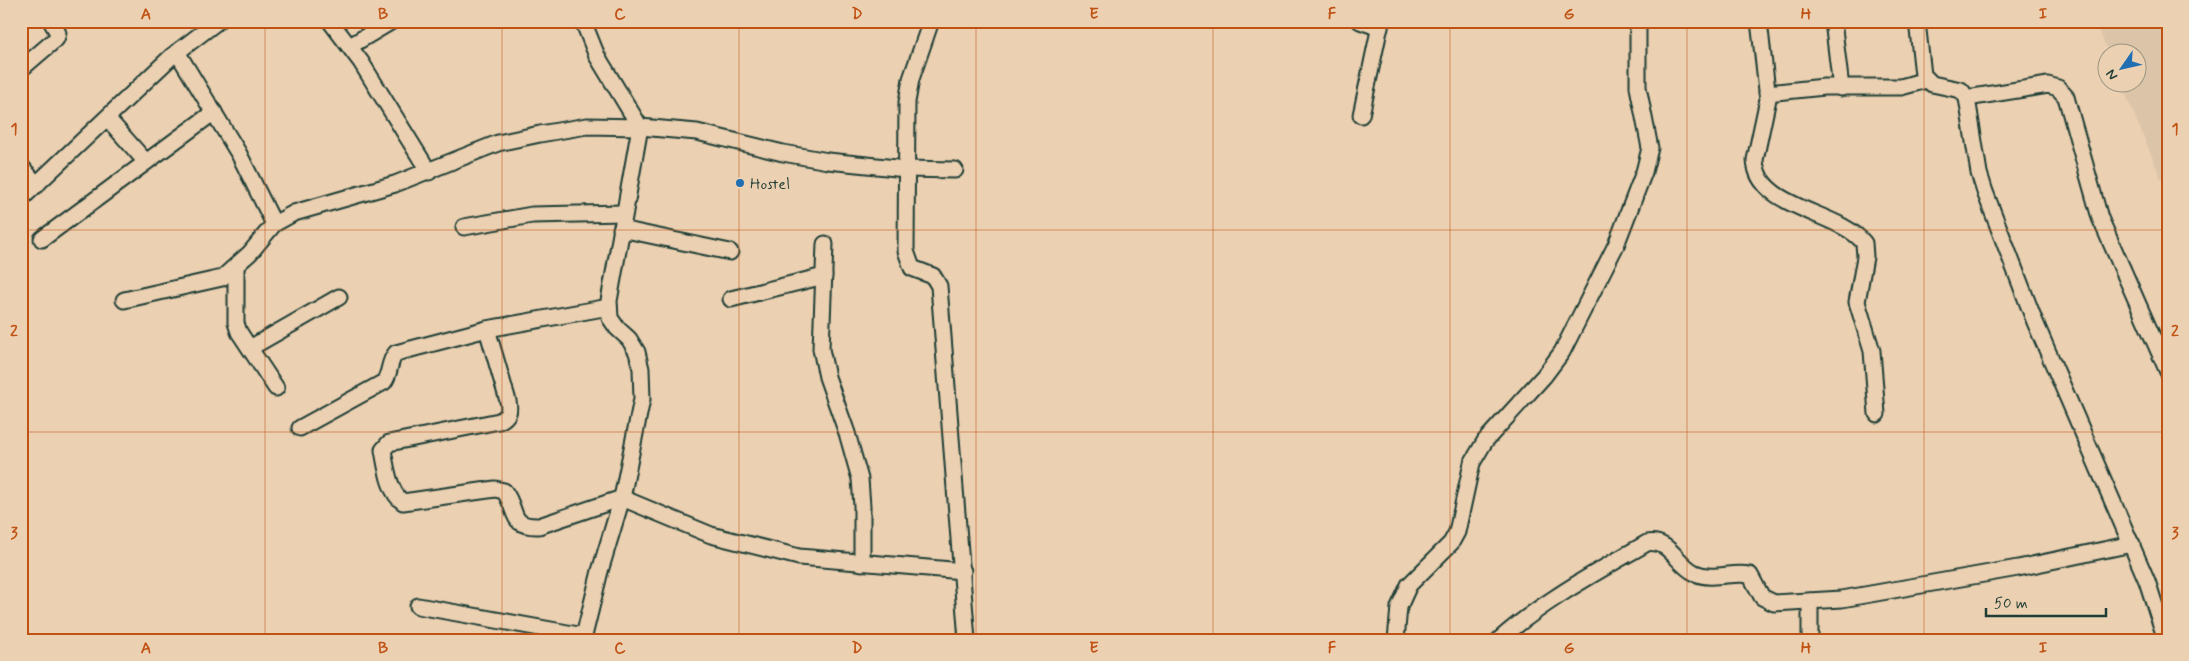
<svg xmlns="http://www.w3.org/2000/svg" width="2189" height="661" viewBox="0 0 2189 661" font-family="Mynerve,sans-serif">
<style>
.built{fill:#dbc4a8}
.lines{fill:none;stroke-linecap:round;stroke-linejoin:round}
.street-casing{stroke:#1f3d34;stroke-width:19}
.street{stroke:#ecd0b2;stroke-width:15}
.grid{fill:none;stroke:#c05314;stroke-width:1;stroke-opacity:0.55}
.poi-dot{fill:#1f6fb2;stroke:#ecd0b2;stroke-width:2}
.labels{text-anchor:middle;stroke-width:4.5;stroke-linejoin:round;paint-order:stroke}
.poi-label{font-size:16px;fill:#1f3d34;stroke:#ecd0b2;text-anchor:start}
.neatline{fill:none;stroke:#c05314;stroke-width:2}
.grid-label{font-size:16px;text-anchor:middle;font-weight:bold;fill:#c05314}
</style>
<rect width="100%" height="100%" fill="#ecd0b2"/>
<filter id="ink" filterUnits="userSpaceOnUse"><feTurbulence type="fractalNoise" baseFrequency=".02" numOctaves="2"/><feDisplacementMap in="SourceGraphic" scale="10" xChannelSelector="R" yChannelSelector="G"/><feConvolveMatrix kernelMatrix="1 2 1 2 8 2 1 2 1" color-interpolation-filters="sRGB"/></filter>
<g filter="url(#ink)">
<path class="built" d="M2095,21h73v174l-47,-112 15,-1v-30h-28z"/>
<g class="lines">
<defs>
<g id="street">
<path d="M330,21l31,41 68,110"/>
<path d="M583,21l14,35 43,71 -31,174 1,17 7,10 12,11 8,13 4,17 1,30 -20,99 -22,73 -17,69"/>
<path d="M931,21l-20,58 -4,23 -1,149 6,17 21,8 6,10 28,354"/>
<path d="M1360,21l20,7"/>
<path d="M1759,21l9,78 -13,61c2,49 84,51 109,83l1,14 -8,45 15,49 5,63"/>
<path d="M1833,21l8,67"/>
<path d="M1917,21l6,54 9,9 29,6 6,8 12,75 6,19 50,130 112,259 19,59"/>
<path d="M350,46l42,-25"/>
<path d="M177,52l62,102 35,70"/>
<path d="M21,69l35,-30 2,-6 -7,-12"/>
<path d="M1767,93l57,-6h77l25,-7"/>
<path d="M1967,98l81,-13 10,3 8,9 34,121 68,154"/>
<path d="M1361,115l20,-94"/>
<path d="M108,119l38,43"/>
<path d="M21,166l16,19"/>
<path d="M21,199l151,-143 46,-35"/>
<path d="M464,227l68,-12 92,-2"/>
<path d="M621,229l109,23"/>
<path d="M42,239l172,-127"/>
<path d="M825,244l-4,105 6,28 20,56 13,46 2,27v57"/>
<path d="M236,267v56l3,9 37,56"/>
<path d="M731,299l93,-23"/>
<path d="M124,300l98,-22 28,-25 24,-29 20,-11 101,-29 103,-41 42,-9 47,-8 53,1 57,5 86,21 45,8 78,8 49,1"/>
<path d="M487,329l21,72c2,10 1,15 -9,20l-110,22 -6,7c3,16 6,43 20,52l92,-13 9,2c15,20 4,36 35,35l83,-28 89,37 88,22 164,14"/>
<path d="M250,348l89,-51"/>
<path d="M300,428l84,-46c7,-9 4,-20 12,-29l91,-24 122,-22"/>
<path d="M418,606l166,30"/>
<path d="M1396,640l3,-33 10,-22 42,-42 6,-11 15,-69 13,-22 59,-65 18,-24 54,-107 28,-73 6,-24 -12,-61v-66"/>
<path d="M1499,640c44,-39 98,-68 148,-97 23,-4 30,22 48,30 18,8 37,-2 55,2l12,22 12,6 68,-4 176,-31 114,-24"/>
<path d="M1810,640v-39"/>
</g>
</defs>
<use href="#street" class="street-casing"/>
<use href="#street" class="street"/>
</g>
</g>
<path class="grid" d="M265,21v619M502,21v619M739,21v619M976,21v619M1213,21v619M1450,21v619M1687,21v619M1924,21v619M21,230h2147M21,432h2147"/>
<circle class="poi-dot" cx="740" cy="183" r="5"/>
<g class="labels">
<g class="poi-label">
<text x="750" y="189">Hostel</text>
</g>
</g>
<rect width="2189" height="661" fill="none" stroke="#ecd0b2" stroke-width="55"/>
<g transform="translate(2122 68) rotate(236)"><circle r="24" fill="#ecd0b2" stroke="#9a9580"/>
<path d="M0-4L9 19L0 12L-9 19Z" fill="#1f6fb2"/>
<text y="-8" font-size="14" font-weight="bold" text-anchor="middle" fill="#1f3d34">N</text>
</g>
<path d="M1986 608v8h120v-8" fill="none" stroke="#1f3d34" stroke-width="2.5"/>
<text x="1994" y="608" font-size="15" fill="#1f3d34" stroke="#ecd0b2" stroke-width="4" paint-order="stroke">50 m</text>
<rect x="28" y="28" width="2134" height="606" class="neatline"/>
<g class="grid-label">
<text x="146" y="19">A</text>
<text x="383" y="19">B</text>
<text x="620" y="19">C</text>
<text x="857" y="19">D</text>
<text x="1094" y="19">E</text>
<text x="1332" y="19">F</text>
<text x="1569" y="19">G</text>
<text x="1806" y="19">H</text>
<text x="2043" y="19">I</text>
<text x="14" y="134">1</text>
<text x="2175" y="134">1</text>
<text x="14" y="336">2</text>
<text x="2175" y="336">2</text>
<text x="14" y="538">3</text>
<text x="2175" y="538">3</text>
<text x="146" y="653">A</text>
<text x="383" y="653">B</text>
<text x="620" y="653">C</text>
<text x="857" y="653">D</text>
<text x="1094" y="653">E</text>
<text x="1332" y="653">F</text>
<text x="1569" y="653">G</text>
<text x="1806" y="653">H</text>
<text x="2043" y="653">I</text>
</g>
</svg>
